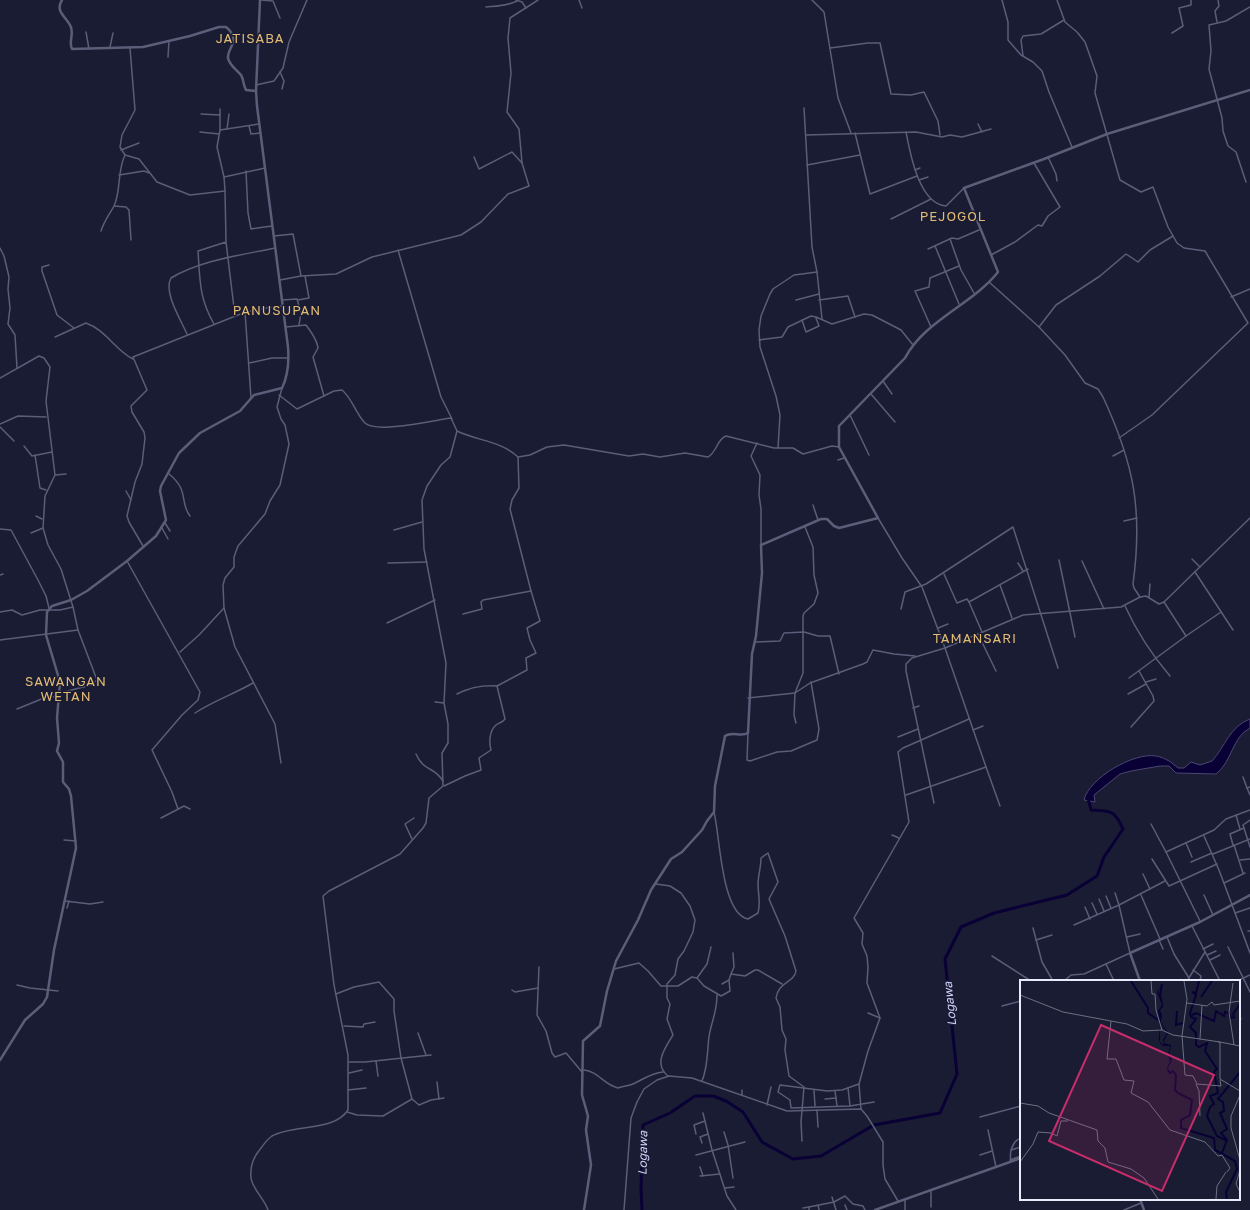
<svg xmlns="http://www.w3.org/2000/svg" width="1250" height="1210" viewBox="0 0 1250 1210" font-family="'Golos Text',sans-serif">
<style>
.water{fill:#090035;stroke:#4c4671}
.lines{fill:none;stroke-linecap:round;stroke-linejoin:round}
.river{stroke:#090035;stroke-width:3}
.minor{stroke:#5a5e79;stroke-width:1.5}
.tertiary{stroke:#5a5e79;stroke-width:2.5}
.labels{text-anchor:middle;stroke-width:3;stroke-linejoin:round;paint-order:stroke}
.water-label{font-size:12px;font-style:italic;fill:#ccd1f8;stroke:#1a1c33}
.quarter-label{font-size:13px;letter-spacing:1px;fill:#e1bb74;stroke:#1a1c33}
.inset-river{fill:none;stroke:#090035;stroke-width:2}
.inset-road{fill:none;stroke:#6d6f83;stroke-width:1}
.view{fill:#c62d6b;fill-opacity:0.15;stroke:#c62d6b;stroke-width:2}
.inset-edge{fill:none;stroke:#e9ebfc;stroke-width:2}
</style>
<rect width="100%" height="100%" fill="#1a1c33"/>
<path class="water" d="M1250,719v9c-18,9 -18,34 -34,46l-40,-1 -7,-7h-9l-29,5 -11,3 -26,21 1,7 -11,-2c5,-22 50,-48 72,-44 10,2 15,6 22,12h6l7,-6 9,3 12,-4c13,-14 18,-35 38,-42z"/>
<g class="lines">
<path class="river" d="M642,1210l-1,-21 2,-64 27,-12 25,-17h18l13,5 17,11 19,30 31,17 28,-3 53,-31 66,-12 17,-39 -12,-115 16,-32 33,-14 73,-18 30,-19 7,-19 19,-28c-9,-20 -13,-18 -32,-19l-3,-12"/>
<g class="minor">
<path d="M261,0l12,1 7,17"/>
<path d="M516,0l6,2 4,6"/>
<path d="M579,0l3,8"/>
<path d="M812,0l12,12 14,86 13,35"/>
<path d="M1002,0l6,22v18l13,15 12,7 9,9 7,21 23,55"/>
<path d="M1057,0l8,22 12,10 8,10 12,34 -2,17 25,87 21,12 12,-5 15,40 9,16 7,5 21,3 43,72 -96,92 -33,23"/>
<path d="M486,7c11,-1 21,-1 31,-6"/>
<path d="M1217,22l-2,-11 4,-5 -1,-6"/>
<path d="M86,32l3,17"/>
<path d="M1172,33l11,-7 -4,-18 12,-3v-5"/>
<path d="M110,47l3,-14"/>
<path d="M130,48l5,62 -13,25 -2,12 5,8 14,4 18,23 33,13 35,-4 -1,-14 -7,-30 3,-17 39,-6"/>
<path d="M830,48l38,-5h12l11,51 20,1 13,-3 14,29 2,14"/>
<path d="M1023,56l-2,-16 2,-4 18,-2 23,-14"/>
<path d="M168,57l1,-16"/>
<path d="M280,72l4,9 -2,8"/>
<path d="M256,85l18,-4 9,-13 6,-26 18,-42"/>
<path d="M804,108l8,139 5,25 5,47"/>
<path d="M201,114l19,1"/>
<path d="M978,124l4,8"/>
<path d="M249,126l2,8 9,-1"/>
<path d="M227,129l2,-15"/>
<path d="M220,130v-21"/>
<path d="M200,132l19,2"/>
<path d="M906,132c4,21 13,72 40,74l18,-18"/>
<path d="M855,133l15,61 47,-18"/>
<path d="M806,135l110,-3 26,5 8,-2 12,2 29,-8"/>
<path d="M121,150l18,-7"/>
<path d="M474,157l5,12 33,-17 10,11"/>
<path d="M1048,157l8,17 1,7"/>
<path d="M807,165l53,-10"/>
<path d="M915,170l5,-2"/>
<path d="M246,171l2,42 3,16 21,-3"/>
<path d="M119,175l25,-4 5,2"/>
<path d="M224,177l41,-9"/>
<path d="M919,180l9,-3"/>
<path d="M1246,182l-10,-30 -8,-6 -5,-15 -1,-13 -13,-49 2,-18 -2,-26 17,-4 24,-14"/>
<path d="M225,191l1,50"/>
<path d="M114,206l12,1 3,3 2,30"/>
<path d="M891,219l40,-20"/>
<path d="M101,231c3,-10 8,-16 13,-25 7,-14 3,-35 11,-51"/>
<path d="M274,236l19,-2 8,42 -21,4"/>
<path d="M950,239l11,31 13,23"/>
<path d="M935,246l24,58"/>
<path d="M0,248l4,8 5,21 -1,12 2,19 -2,16 7,11 2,33"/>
<path d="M928,249l24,-11 6,1 21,-9"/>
<path d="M398,250l43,147 11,22"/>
<path d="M991,255l24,-13 23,-17 4,1 6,-10 12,-9 -26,-44"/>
<path d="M49,265l-7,2v4l15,44 17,13"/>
<path d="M301,276l35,-2 36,-17 89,-22 20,-13 27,-28 21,-8 -7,-23 -3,-34 -12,-17 4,-39 -3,-35 2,-20 28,-18"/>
<path d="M989,282l50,45 26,28 20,28 13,6 5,8c31,67 40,113 30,187l1,4 6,9"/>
<path d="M1231,297l19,-8"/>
<path d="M282,300l15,-1 4,14 -2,12"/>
<path d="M298,300l11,-2 -4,-22"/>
<path d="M796,300l23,-6"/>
<path d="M819,300l29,-4 7,21"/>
<path d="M245,312l6,86"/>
<path d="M802,320l4,12 13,-6 -3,-8"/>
<path d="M214,324c-15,-26 -14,-44 -16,-73l28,-9 9,74"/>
<path d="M286,327l20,-2c5,7 11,14 12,23l-5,9 11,39"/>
<path d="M931,327l-16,-36 14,-4 1,-9 29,-12"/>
<path d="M1039,327l17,-22 44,-29 26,-22 12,8 12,-12 23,-14"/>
<path d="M187,334c-6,-14 -24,-42 -16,-56 30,-18 71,-23 104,-30"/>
<path d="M55,337l31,-14c20,7 29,27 47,36"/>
<path d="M759,340l23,-3 6,-10 23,-11 5,1 16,7 32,-10 8,1 29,15 12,15"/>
<path d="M249,363l23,-5h16"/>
<path d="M0,378l39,-22 5,2 6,9 -4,34 9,74 -10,21 -2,32 5,17 13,24 12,38 5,23 -78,10"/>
<path d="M883,381l9,13"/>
<path d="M871,394l24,28"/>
<path d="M279,395l18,14 37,-18 8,-1c10,8 14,24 23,33 12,11 70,-3 86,-5l6,13c21,10 44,10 61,26l12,-2 17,-8 17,-2 65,11 14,-2 17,3 25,-4 23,4c9,-5 9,-18 18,-21l48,12h19l10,6 29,-8 7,1"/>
<path d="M850,415l19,40"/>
<path d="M0,424l18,-8 28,1"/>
<path d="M0,427l14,14"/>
<path d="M757,443l-6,13 9,19 -1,20 2,14v36"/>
<path d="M24,446l8,10 20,-4"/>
<path d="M778,448l2,-33 -4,-19 -16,-49 -1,-17 2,-14 9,-22 3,-5 21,-14 23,-3"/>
<path d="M35,455l5,33 6,2"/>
<path d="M1113,456l11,-6"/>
<path d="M838,460l6,-2"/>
<path d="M169,474c21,17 10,28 21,42"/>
<path d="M55,475l11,-1"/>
<path d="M126,491l5,9"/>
<path d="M813,505l5,15"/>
<path d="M36,516l6,3"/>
<path d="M878,518l24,40 20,29 23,61 41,119 -80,28"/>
<path d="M1124,521l13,-3"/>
<path d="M165,523l5,8"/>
<path d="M162,528l6,11"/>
<path d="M0,529l11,1 27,50 8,16 3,12"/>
<path d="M394,530l28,-8"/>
<path d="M31,533l12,-5"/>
<path d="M143,546l-14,-24 -2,-6 8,-34 7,-18 3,-26 -1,-6 -12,-20 -1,-6 16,-16 -14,-33 110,-44 16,-4 24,-3"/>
<path d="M1192,559l8,8"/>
<path d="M1059,560l16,77"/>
<path d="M127,561l73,131 -2,8 -16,15 -30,35 20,42 6,17"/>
<path d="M1082,561l22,48"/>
<path d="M388,563l39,-1"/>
<path d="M1018,563l5,8"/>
<path d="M1195,572l38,58"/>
<path d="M944,574l13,29 10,-4 2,3"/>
<path d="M0,575l3,-1"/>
<path d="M1000,585l12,33"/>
<path d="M1149,597l1,-13"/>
<path d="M1125,606c12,26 26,48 45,70"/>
<path d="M901,609l4,-17 21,-8 87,-57 45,141"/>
<path d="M0,612l12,-2 10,5 18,-5h20l13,-3"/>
<path d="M463,614l19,-5 -1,-7 2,-2 48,-9 -21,-82 2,-9 7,-12 -1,-31"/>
<path d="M387,623l48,-23"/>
<path d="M938,628l10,-4"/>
<path d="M982,632l-13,-30 59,-33"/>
<path d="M978,634l18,37"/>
<path d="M1186,636l35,-24"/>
<path d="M755,642l25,-1 4,-8 20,-1 14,4h12l9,38"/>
<path d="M180,652l19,-17 25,-27"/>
<path d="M1129,678l57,-42 -22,-34"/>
<path d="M1146,682l10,-3"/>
<path d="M497,686l30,-16 -1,-12 10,-5 -6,-13 -3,-12 13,-7 -9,-30"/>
<path d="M60,693l31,-8 6,-5 -19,-50"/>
<path d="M1128,694l18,-10"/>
<path d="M748,698l47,-5 15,-10 53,-19 4,-2 6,-12 21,4 21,2"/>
<path d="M435,702l9,1"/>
<path d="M913,708l6,-2"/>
<path d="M17,709l27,-11 14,-2"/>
<path d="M195,713c18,-12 39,-19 58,-30"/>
<path d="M796,723l-2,-8 1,-22 8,-20v-57l1,-3 10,-9 4,-11 -4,-18 -1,-28 -8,-20"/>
<path d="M1131,727l23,-26 -1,-5 -14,-25"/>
<path d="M973,730l10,-4"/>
<path d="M748,733l-1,27 3,1 27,-9 14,-1 26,-11 2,-11 -8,-47"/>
<path d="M898,737l20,-8"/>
<path d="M416,754c8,18 18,12 27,27"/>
<path d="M281,763l-6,-39 -40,-77 -11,-39 -1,-23 2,-7 9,-11v-10l4,-11 27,-32 5,-13 10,-16 9,-41 -4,-19 -4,-6 -4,-12 5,-19"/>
<path d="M986,767l14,39"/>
<path d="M1243,777l4,11"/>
<path d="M444,786l21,-10 16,-6 -2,-12 12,-8c-2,-7 -2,-19 5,-25 4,-3 6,-2 9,-6l-8,-33c-15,-1 -26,1 -40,8"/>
<path d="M1250,787l-3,1 3,7"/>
<path d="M934,803l-28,-132v-7l6,-6 33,-10 78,-33 98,-8 19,-10 6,-1 13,8 5,-2 86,-84"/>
<path d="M714,812c6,23 7,102 34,107l10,-6c3,-10 0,-19 0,-29 0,-8 3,-17 3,-26l7,-5 10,29 -9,17 16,37 11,35c-2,12 -18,11 -20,27l4,9 2,23 4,9 -1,11 4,26 15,11 -3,35 1,19"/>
<path d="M1236,815l4,14"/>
<path d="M161,818l23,-12 6,3"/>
<path d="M1250,820l-7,5 7,22"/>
<path d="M1151,824l15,28"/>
<path d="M892,835l7,3"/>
<path d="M1204,836l15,34 31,83"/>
<path d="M412,839l-7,-15 9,-6"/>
<path d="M64,840l12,1"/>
<path d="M1186,843l6,14"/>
<path d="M1233,845l-3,-11 14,-6"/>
<path d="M1234,845l9,28"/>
<path d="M1213,854l37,-15"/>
<path d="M1152,859l17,27 48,-22"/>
<path d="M1240,860l10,-1"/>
<path d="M1191,862l21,-9"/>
<path d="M1143,874l7,15"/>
<path d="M1224,883l21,-10"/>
<path d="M656,884l14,2 11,7 9,13 5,14 -2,12 -9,19 -6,8 -3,16 -8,9v14l3,6 -3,15 6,16c-8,13 -20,29 -5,41"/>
<path d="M1115,893l4,12 46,-24"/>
<path d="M1141,895l19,44"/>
<path d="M1204,895l9,20"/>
<path d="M1106,896l5,12"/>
<path d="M1099,899l5,12"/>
<path d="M65,901l25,3 13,-2"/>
<path d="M1092,903l5,11"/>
<path d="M1085,907l5,12"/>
<path d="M67,908l2,-7"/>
<path d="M1235,913l15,-5"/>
<path d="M1200,921l-34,-69 48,-22 12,-11 24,-9"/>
<path d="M1192,926l28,55"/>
<path d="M1033,928l9,34 11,19"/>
<path d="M1248,931h2"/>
<path d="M1127,937l13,-3"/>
<path d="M1167,937l7,17 15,24"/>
<path d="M1036,940l16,-5"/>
<path d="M1159,940l4,9"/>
<path d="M1228,947l22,45"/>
<path d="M1203,949l10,-5"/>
<path d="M1207,955l9,-4"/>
<path d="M992,956l39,25"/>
<path d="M1210,960l10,-5"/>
<path d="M1106,964l8,17"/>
<path d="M539,967l-2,48 9,16 6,22 3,4 11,-4 16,19"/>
<path d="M614,969l25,-6 9,8 13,15h17l14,-9 5,1 10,-14 4,-17"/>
<path d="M1193,970l8,6 -1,5"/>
<path d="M731,974l3,-7 -1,-14"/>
<path d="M697,978l7,8 17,10 9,-5 -1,-11 2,-6 14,2 10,-6h3l24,14"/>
<path d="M1194,980l1,1"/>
<path d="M1064,981l7,-6 13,-1 46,-21 -11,-48 -45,20"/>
<path d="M1187,981l18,-29"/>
<path d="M1237,981l13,-6"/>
<path d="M722,984l7,-4"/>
<path d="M17,985l13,3 28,3"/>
<path d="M512,990l3,2 23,-4"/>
<path d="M336,994l18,-7 25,-5 15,17v12l7,47 11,41 -29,17 -26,-1 -10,-3"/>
<path d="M1002,1006l19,-5"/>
<path d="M868,1013l12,5"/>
<path d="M1239,1016l2,3"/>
<path d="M344,1026l19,1 1,-3 11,-2"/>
<path d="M418,1033l8,22"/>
<path d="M376,1061l2,15"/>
<path d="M349,1062h16l66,-7"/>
<path d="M584,1070c14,1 20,15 34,18 5,-2 11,-2 15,-4 11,-5 18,-11 30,-12"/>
<path d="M349,1073l13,-3"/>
<path d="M702,1081c6,-14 5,-29 7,-44 2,-15 8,-24 8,-42"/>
<path d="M437,1082l2,17"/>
<path d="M859,1084l-17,6 -15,1 -47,-6 -2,7 12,8 1,8 59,-2 24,-4"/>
<path d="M848,1088l2,18"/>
<path d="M348,1090l18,-2"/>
<path d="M814,1090l1,16"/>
<path d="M835,1091l2,15"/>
<path d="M742,1095v-5"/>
<path d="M412,1099l7,6 12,-5 13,-2"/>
<path d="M825,1099l11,-1"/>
<path d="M767,1105l4,-18"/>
<path d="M861,1109l-2,-25 9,-33 12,-33 -13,-35 1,-16 -1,-11 -5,-12 1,-11 -9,-15 55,-96 -11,-70 5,-4 66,-29"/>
<path d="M817,1110l1,17"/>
<path d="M703,1113l9,37 15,46 9,14"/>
<path d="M980,1117l41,-11"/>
<path d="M988,1130l8,37"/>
<path d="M724,1132l4,13 5,33"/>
<path d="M696,1134l-2,-9 11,-4"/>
<path d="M702,1143l-2,-6 8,-3"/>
<path d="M1011,1150l10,-3"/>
<path d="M696,1155l49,-13"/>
<path d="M980,1155l12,-4"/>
<path d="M1010,1160l11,-4"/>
<path d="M1011,1161c-2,-8 1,-20 10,-23"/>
<path d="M700,1167l3,9"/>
<path d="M700,1176l20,-2"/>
<path d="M725,1188l9,-1"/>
<path d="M931,1190v17"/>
<path d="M832,1197l4,13"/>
<path d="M905,1199v11"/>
<path d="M818,1205l1,5"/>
<path d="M845,1205l2,5"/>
<path d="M803,1208l6,-1"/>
<path d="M268,1210c-4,-12 -15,-20 -17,-32 -1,-10 1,-18 7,-26 4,-5 8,-12 14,-16 21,-12 62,-4 76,-26v-55l-14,-70 -11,-89 6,-5 71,-37 23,-26 3,-5 3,-25 14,-12 -1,-33 6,-10v-19l-4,-21 2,-40 -22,-114 -2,-49 5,-14 14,-21 9,-8 7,-26"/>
<path d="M624,1210l7,-92 6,-16 7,-13 13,-9 12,-4 23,2 95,33 74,-2 6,7 16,26v23l2,14 13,22"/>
<path d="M809,1210v-3l25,-5 11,-6 8,8 10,2 2,4"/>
<path d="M1124,1210l17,-7"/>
</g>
<g class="tertiary">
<path d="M62,0c-7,11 3,16 8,25 5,8 -2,17 2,24l71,-2 47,-11 29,-9h7c16,13 1,21 2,31 1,7 9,12 13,17 3,5 2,10 5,15l10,1"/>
<path d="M1140,981l-10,-28 70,-31 50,-27"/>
<path d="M0,1060l25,-40 18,-16 4,-7 7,-47 22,-102 -5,-52 -2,-7 -6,-7v-20l-6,-11 2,-8 -2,-25 3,-36 -14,-47 1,-23 5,-6 19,-6 16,-9 40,-30 29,-25 10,-16 -6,-29 1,-5 18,-33 21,-20 40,-22 14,-16 28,-7c6,-12 7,-28 6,-41l-31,-241 -1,-15 4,-91"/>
<path d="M1140,1199l4,11"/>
<path d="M584,1210l7,-45 -5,-35 2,-14 -6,-21 1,-54 17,-15 7,-35 9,-30 22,-41 13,-30 20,-31 11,-7 20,-22 5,-9 7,-9 1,-26 10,-50c7,-5 16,1 23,-3l4,-79 4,-18 6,-63 -1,-28 60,-26h6l7,7 5,2 39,-10 -39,-71v-21l66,-68c19,-37 68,-54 93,-86l-34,-84 80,-29 63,-25 143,-44"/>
<path d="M875,1210l146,-52"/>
</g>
</g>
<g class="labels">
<g class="water-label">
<text transform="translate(950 1004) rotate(-96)" y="4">Logawa</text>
<text transform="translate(643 1153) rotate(-89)" y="4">Logawa</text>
</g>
<g class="quarter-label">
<text x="250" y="43">JATISABA</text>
<text x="953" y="221">PEJOGOL</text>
<text x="277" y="315">PANUSUPAN</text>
<text x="975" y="643">TAMANSARI</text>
<text x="66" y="686">SAWANGAN<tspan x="66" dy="15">WETAN</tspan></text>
</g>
</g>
<g transform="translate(1020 980)">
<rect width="220" height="220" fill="#1a1c33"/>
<path d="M144,1l-6,11 3,3 2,9v3l-3,3 2,5 -1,7 7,11 -5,10 8,2 -2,9 3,6 -4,8 1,5 -2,-5 3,-7 -2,-6 2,-9h-7l-3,-3 -1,-4 1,-16 -4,-4 4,4v19l3,3v-5l4,-7 -7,-11 -2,-11 4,-6 -5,-13z" fill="#090035"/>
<path class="inset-river" d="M111,1l17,27v5l10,7M179,1l-3,12 -4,-1 4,3 -6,18 1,4 5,2 -6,8 6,6v12l3,2 8,-4 -2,8 12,18 -3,3 4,21 -8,3 4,8 -4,3 -3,9 10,20 10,5M140,16l2,-12M181,17l11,-16M157,31l-1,14 7,-2M213,34l7,-10M172,35l4,-2 18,8 2,-10 8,5 1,-4 4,1 2,5 3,-1 -1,-3M148,90l2,3 3,-2 3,4 -1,15 3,3 14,7 -2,15 -9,5v8l33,10 1,12 20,11 2,8 -11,23 1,7M202,173l5,-13 -6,-7 6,-4 -7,-16 4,-2 -1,-9 -5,-3 22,-27"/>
<path class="inset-road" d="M131,1l1,13h3l1,16 6,20M0,15l43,17 64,12 16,7 19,-1 11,5 47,7M167,23l20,3 5,-4 2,3 26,-4M209,32l5,33M209,32l4,-29M91,41l-4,38h9l8,21 10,1 -3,12 17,9 22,28 35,12 13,14 4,-1 8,13 -3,4M162,56l3,39 8,1 4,8 24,2 -1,-6M162,56l5,-37 -3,-18M180,59l2,-34M198,62h2v37l20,12M200,62l20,4M176,104l3,7 1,25M220,115l-9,21v12l9,32M0,123l18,3 11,7 48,17 1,11 7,7 3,14 23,7 13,9 14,21M0,182l13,-18 5,-12 13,1 6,3 4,-15h7M220,190l-4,14 4,8M196,219l1,-13 9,-14"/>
<path class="view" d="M81,45l113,50 -52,116 -113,-50z"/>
<rect width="220" height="220" class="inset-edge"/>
</g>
</svg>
